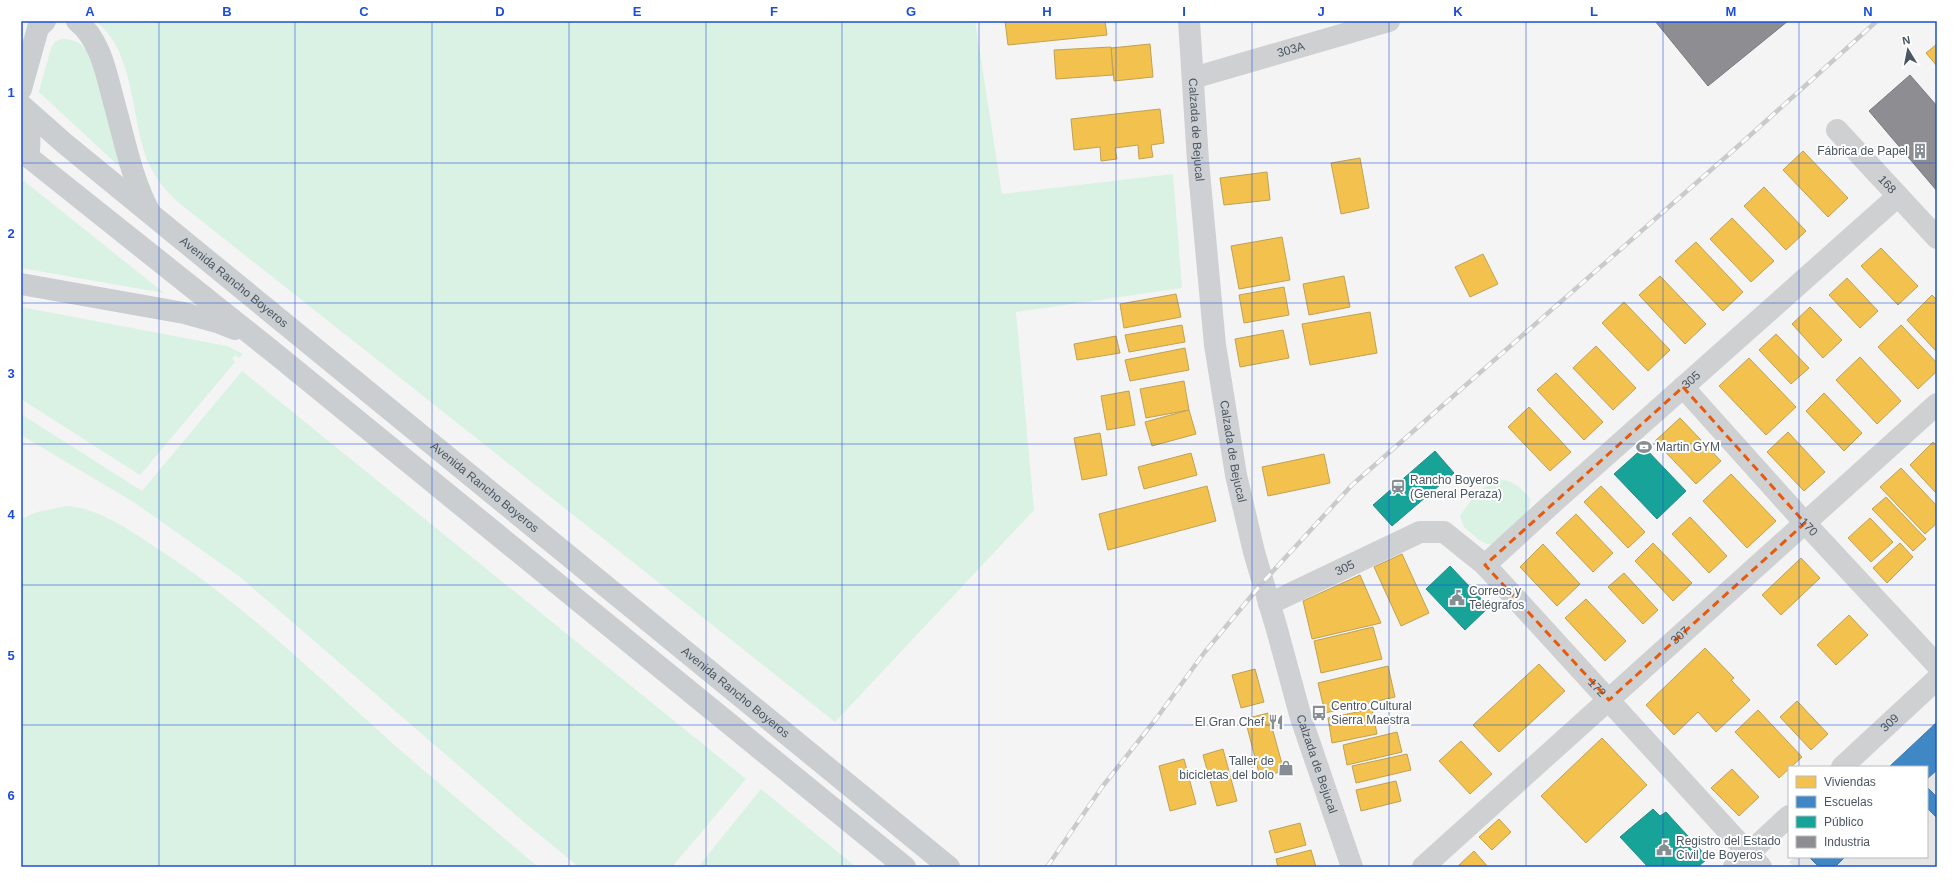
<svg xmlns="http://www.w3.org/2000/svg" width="1958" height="888" viewBox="0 0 1958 888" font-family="Helvetica,sans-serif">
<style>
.education{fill:#e6e5e6}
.green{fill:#d9f2e3}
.homes{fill:#f2c14e;stroke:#c0a154}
.schools{fill:#3f88c5;stroke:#4279a7}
.public{fill:#17a398;stroke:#268c88}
.industry{fill:#8d8d92;stroke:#797c83}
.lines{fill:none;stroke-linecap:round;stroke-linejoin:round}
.minor{stroke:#ced0d2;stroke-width:22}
.tertiary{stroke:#ced0d2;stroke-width:22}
.secondary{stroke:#ced0d4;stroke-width:22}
.primary{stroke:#caced1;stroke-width:22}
.rail-casing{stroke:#c9cacc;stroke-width:4.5}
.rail{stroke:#fff;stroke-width:3;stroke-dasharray:9;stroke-linecap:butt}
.marked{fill:none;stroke:#e8590c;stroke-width:3;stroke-dasharray:8 5;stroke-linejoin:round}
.grid{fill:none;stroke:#1d4ed8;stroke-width:1;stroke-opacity:0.55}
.labels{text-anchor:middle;stroke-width:4;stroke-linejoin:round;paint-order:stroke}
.street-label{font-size:12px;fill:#4a5661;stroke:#fff}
.poi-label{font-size:12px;fill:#4a5661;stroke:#fff;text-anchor:start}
.neatline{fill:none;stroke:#1d4ed8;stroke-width:1.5}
.grid-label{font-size:13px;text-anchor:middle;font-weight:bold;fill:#1d4ed8}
</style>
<rect width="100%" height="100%" fill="#f4f4f4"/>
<path class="education" d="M1937,722v145h-143l-5,-5 6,-5h132v-90h-38z"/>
<g class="green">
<path d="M95,21h880l27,173 171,-20 9,114 -166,24 18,198 -199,212 -656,-519c-13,-12 -24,-25 -31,-41 -17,-42 -13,-113 -53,-141z"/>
<path d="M61,39c14,-1 24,6 30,18l30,111 -82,-76 12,-44 4,-6z"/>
<path d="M24,181l140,112 -143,-25v-84z"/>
<path d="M21,307l206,39 16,8 -4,4 -3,-3 -4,3 3,4 -95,113 -119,-76z"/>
<path d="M242,371l504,408 -74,88h-93l-54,-44 -285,-246 -105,-74 -114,-68v-21l121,77z"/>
<path d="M1499,479c14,2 22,8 31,20l-1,12 -34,33h-9l-8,-5 -14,-12 -4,-11c10,-16 22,-30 39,-37z"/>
<path d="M67,506c36,3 68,28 97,47 16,11 32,21 47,33 63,48 121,103 180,156 48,42 98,83 147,125h-517v-348l16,-7z"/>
<path d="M761,789l95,78h-158z"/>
</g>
<g class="homes">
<path d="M1005,21h100l2,14 -99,10z"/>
<path d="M1150,44l3,33 -39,4 -3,-33z"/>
<path d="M1937,44v22l-11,-13z"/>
<path d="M1111,47l2,28 -57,4 -2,-29z"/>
<path d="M1160,109l4,34 -13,2 2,12 -14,2 -1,-14 -23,3 2,11 -16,2 -1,-14 -26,3 -3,-31z"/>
<path d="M1803,151l45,47 -20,19 -45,-47z"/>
<path d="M1360,158l9,50 -28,6 -10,-51z"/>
<path d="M1267,172l3,28 -46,5 -4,-27z"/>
<path d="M1764,187l42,44 -20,19 -42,-44z"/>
<path d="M1732,218l42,43 -23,21 -41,-43z"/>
<path d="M1282,237l8,43 -51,9 -8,-43z"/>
<path d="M1696,242l47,50 -20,19 -48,-50z"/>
<path d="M1881,248l37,38 -20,19 -37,-39z"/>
<path d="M1483,254l15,30 -28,13 -15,-30z"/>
<path d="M1344,276l6,31 -41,8 -6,-31z"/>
<path d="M1660,276l46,48 -21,20 -46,-49z"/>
<path d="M1847,278l31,33 -18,17 -31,-33z"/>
<path d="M1284,287l5,28 -45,8 -5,-28z"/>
<path d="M1176,294l5,23 -57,11 -4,-24z"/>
<path d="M1932,295l5,5v52l-30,-32z"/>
<path d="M1624,302l46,48 -22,21 -46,-48z"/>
<path d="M1810,307l32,33 -19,18 -31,-34z"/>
<path d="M1370,312l7,41 -67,12 -8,-41z"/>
<path d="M1182,325l3,17 -56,10 -4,-17z"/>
<path d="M1901,325l36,38v8l-19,18 -40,-42z"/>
<path d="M1283,330l6,28 -49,9 -5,-28z"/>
<path d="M1776,334l33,34 -18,16 -32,-34z"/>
<path d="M1116,336l4,17 -43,7 -3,-16z"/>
<path d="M1596,346l40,42 -23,22 -40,-42z"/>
<path d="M1185,348l4,22 -59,11 -5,-21z"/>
<path d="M1860,357l41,44 -24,23 -41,-44z"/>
<path d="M1749,358l47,49 -30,28 -47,-49z"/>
<path d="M1556,373l47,49 -19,18 -47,-50z"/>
<path d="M1184,381l5,29 -43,8 -6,-29z"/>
<path d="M1129,391l6,34 -28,5 -6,-34z"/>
<path d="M1824,393l38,40 -18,18 -38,-40z"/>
<path d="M1529,407l42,45 -21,19 -42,-44z"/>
<path d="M1189,410l7,24 -44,12 -7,-24z"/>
<path d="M1680,418l41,43 -25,23 -41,-43z"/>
<path d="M1788,432l37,40 -21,19 -37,-39z"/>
<path d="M1100,433l7,42 -25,5 -8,-42z"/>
<path d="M1933,442l4,4v48l-27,-29z"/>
<path d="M1191,453l6,22 -53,14 -6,-22z"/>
<path d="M1324,454l6,29 -62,13 -6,-29z"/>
<path d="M1901,468l36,38v17l-12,11 -45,-47z"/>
<path d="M1731,474l45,47 -29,27 -44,-47z"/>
<path d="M1207,486l9,35 -108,29 -9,-36z"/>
<path d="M1601,486l44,46 -17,16 -44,-46z"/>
<path d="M1886,497l40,42 -13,12 -41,-42z"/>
<path d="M1576,514l37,39 -20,19 -37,-39z"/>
<path d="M1690,517l37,39 -18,17 -37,-39z"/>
<path d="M1870,518l23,24 -22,20 -23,-24z"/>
<path d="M1653,543l39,40 -19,18 -38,-40z"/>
<path d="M1900,543l13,14 -26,26 -14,-15z"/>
<path d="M1543,544l37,40 -23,22 -37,-39z"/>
<path d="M1402,554l27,59 -28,13 -27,-59z"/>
<path d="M1801,558l19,20 -39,37 -19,-20z"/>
<path d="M1624,573l34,37 -15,14 -35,-37z"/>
<path d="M1360,575l21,48 -69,16 -9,-38z"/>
<path d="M1586,599l40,42 -21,20 -40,-43z"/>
<path d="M1849,615l19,20 -32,30 -19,-20z"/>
<path d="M1373,627l9,32 -61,14 -7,-32z"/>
<path d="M1705,648l29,30 -3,2 19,20 -34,32 -18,-20 -24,23 -28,-30z"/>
<path d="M1539,664l26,27 -66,61 -26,-27z"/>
<path d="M1388,666l7,31 -70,16 -7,-30z"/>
<path d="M1255,669l9,33 -23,6 -9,-33z"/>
<path d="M1797,701l31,33 -17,16 -31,-33z"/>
<path d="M1372,709l5,25 -45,9 -4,-25z"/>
<path d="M1758,710l44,47 -23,21 -44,-46z"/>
<path d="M1268,713l16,58 -24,6 -15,-58z"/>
<path d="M1397,732l5,20 -55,13 -4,-20z"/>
<path d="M1602,738l45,47 -61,58 -45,-47z"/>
<path d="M1461,741l31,33 -22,20 -31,-33z"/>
<path d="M1223,749l14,52 -20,5 -14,-51z"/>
<path d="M1407,754l4,16 -55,13 -4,-17z"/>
<path d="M1184,759l12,45 -26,7 -11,-45z"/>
<path d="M1732,769l27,28 -20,19 -28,-28z"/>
<path d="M1396,781l5,20 -40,10 -5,-21z"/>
<path d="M1499,819l12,13 -19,18 -13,-13z"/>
<path d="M1300,823l6,22 -31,8 -6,-22z"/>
<path d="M1311,850l5,17h-38l-2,-8z"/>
<path d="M1474,851l14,16h-31z"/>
</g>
<g class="schools">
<path d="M1937,722v48l-10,9v-12h-38z"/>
<path d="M1927,787l10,10v21l-10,-10z"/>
<path d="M1809,857h36l-10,10h-16z"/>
</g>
<g class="public">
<path d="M1644,447l42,44 -29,28 -43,-45z"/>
<path d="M1435,451l19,22 -62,53 -19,-21z"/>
<path d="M1450,566l39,41 -24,23 -39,-41z"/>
<path d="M1653,809l7,7 6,-4 42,46 -10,9h-50l-28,-30z"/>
</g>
<g class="industry">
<path d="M1655,21h133l-80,65z"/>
<path d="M1910,75l27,31v85l-68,-80z"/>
</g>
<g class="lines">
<g class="minor">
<path id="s1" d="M1193,78l196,-57"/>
<path id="s2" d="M1683,387l122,136 132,142"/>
<path id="s3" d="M1485,565l70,-64 343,-305"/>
<path id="s4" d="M1269,604l151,-72h24l41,33 276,302"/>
</g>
<g class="tertiary">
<path id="s5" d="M1837,130l100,108"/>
<path id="s6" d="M1842,767l95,-88"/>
<path id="s7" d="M1423,867l514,-463"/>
<path d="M1734,867l55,-51"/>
</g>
<path class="secondary" id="s8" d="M1189,21l9,140 17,184 21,130 18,77 22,74 25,92 51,149"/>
<g class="primary">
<path d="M77,21c25,20 30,57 38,85 10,36 17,73 34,105"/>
<path d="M21,89l17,-61 7,-7"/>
<path id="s9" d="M21,105l43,38 885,724"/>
<path d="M21,109c9,15 10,31 7,48"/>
<path d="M21,151l256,204 628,512"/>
<path d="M21,284l163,29 36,10 15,6"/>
</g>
<defs>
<path id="rail" d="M1047,867l55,-80 54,-68 48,-66 59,-71 89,-97 384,-337 141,-127"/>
</defs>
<use href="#rail" class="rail-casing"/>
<use href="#rail" class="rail"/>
</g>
<path class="marked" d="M1683,387l122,136 -196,177 -124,-135z"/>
<path class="grid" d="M159,21v846M295,21v846M432,21v846M569,21v846M706,21v846M842,21v846M979,21v846M1116,21v846M1252,21v846M1389,21v846M1526,21v846M1663,21v846M1799,21v746M21,163h1916M21,303h1916M21,444h1916M21,585h1916M21,725h1916M1799,857v10"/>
<defs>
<symbol id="building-bare" viewBox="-9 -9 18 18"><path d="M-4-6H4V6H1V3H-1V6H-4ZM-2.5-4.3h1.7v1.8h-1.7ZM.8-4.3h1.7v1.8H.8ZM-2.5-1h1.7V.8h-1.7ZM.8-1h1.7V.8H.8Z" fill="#868d94" stroke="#fff" stroke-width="2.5" paint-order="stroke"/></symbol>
<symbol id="stadium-bare" viewBox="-9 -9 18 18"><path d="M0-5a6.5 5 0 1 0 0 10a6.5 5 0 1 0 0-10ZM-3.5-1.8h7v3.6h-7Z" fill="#868d94" stroke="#fff" stroke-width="2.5" paint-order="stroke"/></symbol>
<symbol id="station-bare" viewBox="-9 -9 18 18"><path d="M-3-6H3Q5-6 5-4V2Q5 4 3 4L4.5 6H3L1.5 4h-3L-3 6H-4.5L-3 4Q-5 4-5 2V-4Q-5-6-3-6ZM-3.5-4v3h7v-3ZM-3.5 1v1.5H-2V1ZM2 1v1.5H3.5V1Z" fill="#868d94" stroke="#fff" stroke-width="2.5" paint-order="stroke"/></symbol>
<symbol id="civic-bare" viewBox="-9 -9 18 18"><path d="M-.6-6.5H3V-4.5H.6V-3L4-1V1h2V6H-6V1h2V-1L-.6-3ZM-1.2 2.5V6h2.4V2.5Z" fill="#868d94" stroke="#fff" stroke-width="2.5" paint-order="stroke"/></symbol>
<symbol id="bus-bare" viewBox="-9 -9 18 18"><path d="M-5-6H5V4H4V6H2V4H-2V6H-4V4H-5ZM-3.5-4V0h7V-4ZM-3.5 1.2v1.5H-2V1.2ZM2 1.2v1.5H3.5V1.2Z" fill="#868d94" stroke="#fff" stroke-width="2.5" paint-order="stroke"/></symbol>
<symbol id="restaurant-bare" viewBox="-9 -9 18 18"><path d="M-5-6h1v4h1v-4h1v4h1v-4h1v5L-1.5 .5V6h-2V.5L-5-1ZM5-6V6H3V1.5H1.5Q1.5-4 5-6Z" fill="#868d94" stroke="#fff" stroke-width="2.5" paint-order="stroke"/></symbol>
<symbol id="shop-bare" viewBox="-9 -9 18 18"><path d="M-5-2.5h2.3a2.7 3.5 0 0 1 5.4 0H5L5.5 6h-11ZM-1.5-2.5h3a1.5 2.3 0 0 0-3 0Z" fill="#868d94" stroke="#fff" stroke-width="2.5" paint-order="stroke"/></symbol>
</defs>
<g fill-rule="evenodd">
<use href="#building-bare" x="1909" y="140" width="22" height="22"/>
<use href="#stadium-bare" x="1633" y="436" width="22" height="22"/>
<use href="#station-bare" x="1387" y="476" width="22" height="22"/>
<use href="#civic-bare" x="1446" y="587" width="22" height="22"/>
<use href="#bus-bare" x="1308" y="702" width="22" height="22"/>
<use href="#restaurant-bare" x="1265" y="711" width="22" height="22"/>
<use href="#shop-bare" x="1275" y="757" width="22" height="22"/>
<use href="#civic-bare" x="1653" y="837" width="22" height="22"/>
</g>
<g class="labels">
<g class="street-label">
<text dy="4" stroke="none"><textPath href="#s1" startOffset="102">303A</textPath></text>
<text dy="4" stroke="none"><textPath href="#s8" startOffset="109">Calzada de Bejucal</textPath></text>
<text dy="4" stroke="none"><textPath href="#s5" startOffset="74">168</textPath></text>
<text dy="4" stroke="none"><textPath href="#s9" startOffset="277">Avenida Rancho Boyeros</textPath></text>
<text dy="4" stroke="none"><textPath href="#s3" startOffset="277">305</textPath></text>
<text dy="4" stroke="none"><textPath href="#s8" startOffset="433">Calzada de Bejucal</textPath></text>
<text dy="4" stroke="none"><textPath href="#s9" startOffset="601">Avenida Rancho Boyeros</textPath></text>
<text dy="4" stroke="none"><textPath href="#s2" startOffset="188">170</textPath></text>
<text dy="4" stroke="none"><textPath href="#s4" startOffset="84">305</textPath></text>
<text dy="4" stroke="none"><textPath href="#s7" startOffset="346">307</textPath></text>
<text dy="4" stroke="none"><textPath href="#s4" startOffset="410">172</textPath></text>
<text dy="4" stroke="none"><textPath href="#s9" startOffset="925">Avenida Rancho Boyeros</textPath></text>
<text dy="4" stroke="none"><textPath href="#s6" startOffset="65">309</textPath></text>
<text dy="4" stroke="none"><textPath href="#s8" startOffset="757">Calzada de Bejucal</textPath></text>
</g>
<g class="poi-label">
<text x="1908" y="155" text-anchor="end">Fábrica de Papel</text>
<text x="1656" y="451">Martin GYM</text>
<text x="1410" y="484">Rancho Boyeros<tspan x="1410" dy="14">(General Peraza)</tspan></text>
<text x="1469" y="595">Correos y<tspan x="1469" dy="14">Telégrafos</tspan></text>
<text x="1331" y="710">Centro Cultural<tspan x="1331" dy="14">Sierra Maestra</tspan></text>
<text x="1264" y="726" text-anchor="end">El Gran Chef</text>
<text x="1274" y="765" text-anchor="end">Taller de<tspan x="1274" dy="14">bicicletas del bolo</tspan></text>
<text x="1676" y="845">Registro del Estado<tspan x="1676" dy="14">Civil de Boyeros</tspan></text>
</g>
</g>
<rect width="1958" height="888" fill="none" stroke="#ffffff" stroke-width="44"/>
<rect x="1788" y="766" width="140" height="92" fill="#ffffff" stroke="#b7bbc0"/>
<rect x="1796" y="776" width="20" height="12" fill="#f2c14e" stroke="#b7bbc0"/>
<text x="1824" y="786" font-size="12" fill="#4a5661">Viviendas</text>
<rect x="1796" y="796" width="20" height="12" fill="#3f88c5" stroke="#b7bbc0"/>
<text x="1824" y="806" font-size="12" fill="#4a5661">Escuelas</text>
<rect x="1796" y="816" width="20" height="12" fill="#17a398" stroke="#b7bbc0"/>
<text x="1824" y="826" font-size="12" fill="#4a5661">Público</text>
<rect x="1796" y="836" width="20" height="12" fill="#8d8d92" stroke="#b7bbc0"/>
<text x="1824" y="846" font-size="12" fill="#4a5661">Industria</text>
<g transform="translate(1908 50) rotate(350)" stroke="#ffffff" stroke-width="3" paint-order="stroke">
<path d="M0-3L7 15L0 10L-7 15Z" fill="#4a5661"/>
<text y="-6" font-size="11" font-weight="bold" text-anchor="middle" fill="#4a5661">N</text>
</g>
<rect x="22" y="22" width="1914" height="844" class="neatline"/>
<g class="grid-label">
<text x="90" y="16">A</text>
<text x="227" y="16">B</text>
<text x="364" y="16">C</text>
<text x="500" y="16">D</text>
<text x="637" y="16">E</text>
<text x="774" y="16">F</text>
<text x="911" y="16">G</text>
<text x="1047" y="16">H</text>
<text x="1184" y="16">I</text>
<text x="1321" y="16">J</text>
<text x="1458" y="16">K</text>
<text x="1594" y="16">L</text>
<text x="1731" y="16">M</text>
<text x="1868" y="16">N</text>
<text x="11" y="97">1</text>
<text x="11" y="238">2</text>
<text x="11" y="378">3</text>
<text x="11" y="519">4</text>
<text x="11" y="660">5</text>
<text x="11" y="800">6</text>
</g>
</svg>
